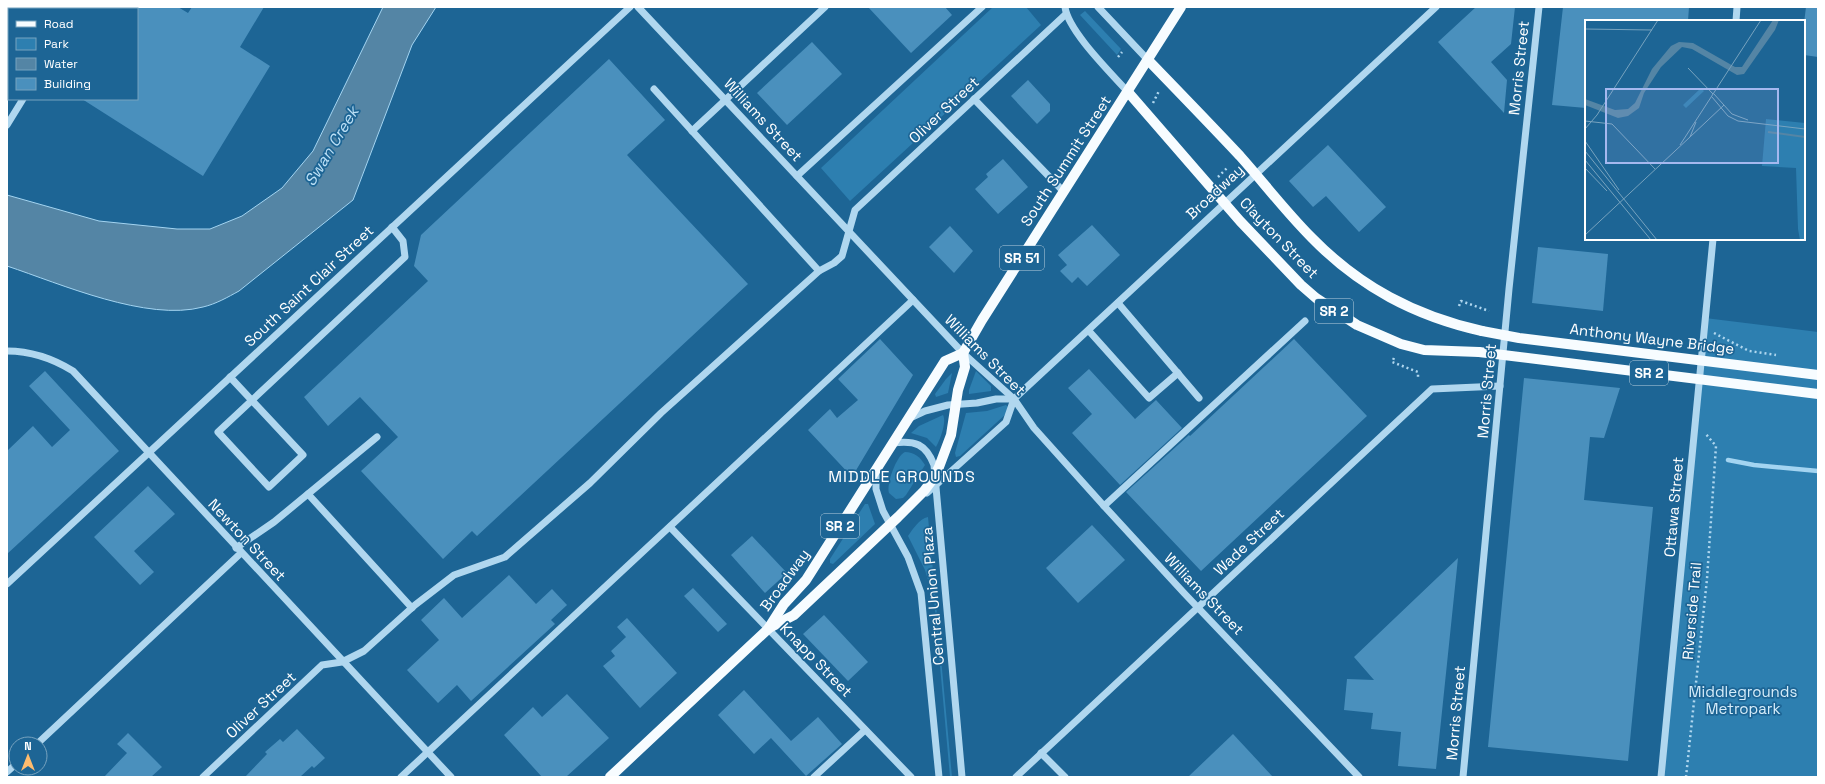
<svg xmlns="http://www.w3.org/2000/svg" width="1825" height="784" viewBox="0 0 1825 784" font-family="'Space Grotesk',sans-serif">
<style>
.green{fill:#2d7fb0}
.water{fill:#5485a5;stroke:#a3d4f1}
.lines{fill:none;stroke-linecap:round;stroke-linejoin:round}
.stream{stroke:#a3d4f1;stroke-width:4.5}
.building{fill:#4a90bd}
.path{stroke:#b0d7ef;stroke-width:2.5;stroke-dasharray:2 3;stroke-linecap:butt}
.minor{stroke:#b0d7ef;stroke-width:7}
.major{stroke:#f7fcff;stroke-width:10}
.major-bridge{stroke:#f7fcff;stroke-width:10}
.labels{text-anchor:middle;stroke-width:3.5;stroke-linejoin:round;paint-order:stroke}
.shield{fill:#1d6595;stroke:#bbd1df;stroke-width:1}
.shield-label{font-size:14px;font-weight:bold;fill:#fff}
.street-label{font-size:15px;fill:#fff;stroke:#1d6595}
.park-label{font-size:15px;fill:#d6edfa;stroke:#1d6595}
.water-label{font-size:16px;font-style:italic;fill:#bce0f6;stroke:#1d6595}
.neighbourhood-label{font-size:16px;letter-spacing:1px;fill:#fff;stroke:#1d6595}
.inset-river{fill:none;stroke:#5485a5;stroke-width:2}
.inset-road{fill:none;stroke:#77a3bf;stroke-width:1}
.view{fill:#a5b8ef;fill-opacity:0.15;stroke:#a5b8ef;stroke-width:2}
.inset-edge{fill:none;stroke:#fff;stroke-width:2}
</style>
<rect width="100%" height="100%" fill="#1d6595"/>
<g class="green">
<path d="M993,7h33l15,18 -191,176 -29,-33z"/>
<path d="M1085,11l36,38 -4,6 -37,-40z"/>
<path d="M1705,318l113,14v445h-158z"/>
<path d="M976,371l15,15v5l-22,3v-4z"/>
<path d="M952,373l-4,20 -12,4 -1,-3 11,-15z"/>
<path d="M1006,405l2,2 -1,6 -47,43 -4,1 -1,-4 11,-40 21,-2z"/>
<path d="M943,415c4,7 -3,25 -7,32l-9,-9 -16,-5 8,-7z"/>
<path d="M905,452c9,0 15,5 20,13l-19,30 -3,3 -7,1 -7,-6c-3,-8 7,-37 16,-41z"/>
<path d="M865,504h3l7,20 -42,40 -3,-1v-4z"/>
<path d="M928,517l24,260h-2l-16,-178 -9,-29 -17,-34c5,-7 11,-17 20,-19z"/>
</g>
<path class="water" d="M383,7h53l-24,38 -59,155 -114,91c-11,6 -23,13 -36,16 -56,15 -142,-23 -196,-41v-71l92,26 78,8h33l32,-13 40,-28 31,-37z"/>
<g class="lines">
<path class="stream" d="M1728,460l26,5 64,6"/>
</g>
<g class="building">
<path d="M137,7h41l10,6 4,-6h72l-24,40 30,19 -67,110 -121,-77h55z"/>
<path d="M868,7h77l7,8 -41,38z"/>
<path d="M1476,7h39l-4,37 -20,18 16,18 -3,33 -66,-71z"/>
<path d="M1563,7h126l-1,14h-102v87l-34,-3z"/>
<path d="M1806,7h12v50l-14,-2v-32z"/>
<path d="M812,42l30,32 -55,51 -30,-32z"/>
<path d="M609,59l56,61 -38,35 121,129 -271,252 -5,-5 -29,28 -82,-88 37,-34 -38,-40 -32,29 -24,-29 124,-116 -14,-15 7,-31z"/>
<path d="M1028,80l22,24v7l-13,13 -26,-28z"/>
<path d="M1328,145l58,62 -27,25 -33,-36 -13,11 -24,-26z"/>
<path d="M1003,159l25,28 -30,27 -23,-25 13,-12 -2,-3z"/>
<path d="M1092,225l28,30 -33,31 -9,-9 -6,6 -12,-12 7,-6 -9,-10z"/>
<path d="M950,226l23,25 -19,22 -25,-26z"/>
<path d="M1538,247l70,7 -5,57 -71,-8z"/>
<path d="M880,339l33,36 -61,102 -44,-47 22,-21 7,9 21,-18 -20,-21z"/>
<path d="M1294,339l73,77 -166,155 -75,-79 63,-57 1,1z"/>
<path d="M1089,369l46,50 21,-19 26,28 -62,57 -48,-52 20,-19 -24,-26z"/>
<path d="M45,371l74,80 -112,103v-103l26,-25 19,21 18,-17 -41,-44z"/>
<path d="M1524,378l96,10 -16,50 -14,-1 -6,63 69,7 -25,254 -140,-14z"/>
<path d="M148,486l27,28 -41,37 20,21 -14,13 -46,-48z"/>
<path d="M1092,525l33,35 -47,43 -32,-35z"/>
<path d="M752,536l35,37 -22,20 -34,-38z"/>
<path d="M1458,558l-22,211 -38,-3 3,-34 -30,-3 2,-16 -29,-3 3,-31 27,1 -20,-23z"/>
<path d="M509,575l27,29 16,-15 15,16 -16,15 4,4 -84,77 -14,-16 -19,18 -31,-33 32,-30 -18,-20 23,-22 18,20z"/>
<path d="M693,588l34,36 -9,8 -34,-36z"/>
<path d="M824,615l44,47 -20,19 -45,-47z"/>
<path d="M627,618l50,55 -37,35 -37,-42 12,-10 -4,-5 15,-14 -9,-10z"/>
<path d="M744,690l47,51 27,-24 24,27 -36,32 -35,-38 -17,16 -36,-39z"/>
<path d="M567,694l42,44 -43,39h-24l-38,-42 29,-28 9,10z"/>
<path d="M297,729l28,29 -11,10 -2,-2 -12,11h-55l22,-23 -2,-2 15,-13 3,3z"/>
<path d="M128,733l34,34 -11,10h-47l23,-24 -10,-9z"/>
<path d="M1233,734l40,43h-85z"/>
</g>
<g class="lines">
<g class="path">
<path d="M1118,57l4,-5"/>
<path d="M1153,103l6,-12"/>
<path d="M1218,177l10,-10"/>
<path d="M1250,212l5,-5"/>
<path d="M1459,306l2,-5 28,10"/>
<path d="M1714,333l35,18 27,4"/>
<path d="M1394,358l-2,4 26,10v6"/>
<path d="M1686,777l21,-198 9,-133 -11,-13"/>
</g>
<g class="minor">
<path d="M638,7l325,346 51,46 20,29 70,78 80,87 175,184"/>
<path d="M1065,7c3,24 46,66 63,85"/>
<path d="M1098,7l50,53"/>
<path d="M81,9l1,-2"/>
<path d="M7,17l2,1"/>
<path d="M1736,21l1,-14"/>
<path d="M654,89l165,182"/>
<path d="M974,99l90,93"/>
<path d="M7,125l16,-26"/>
<path d="M692,131l133,-124"/>
<path d="M797,176l185,-169"/>
<path d="M1118,303l81,95"/>
<path d="M1089,331l60,67 29,-25"/>
<path d="M7,351c25,0 45,7 66,20l378,406"/>
<path d="M230,377l73,78 -34,32 -51,-55 187,-175 -2,-16 -11,-14"/>
<path d="M910,418l15,-7 23,-6 29,-2 19,-4h18"/>
<path d="M893,443c22,-3 33,1 41,22l28,312"/>
<path d="M876,469v20l7,22 25,46 13,36 18,184"/>
<path d="M927,493l79,-71 8,-23 422,-392"/>
<path d="M308,494l104,114"/>
<path d="M1104,506l201,-185"/>
<path d="M670,527l241,250"/>
<path d="M236,548l38,-26 103,-85"/>
<path d="M7,584l623,-577"/>
<path d="M37,744l204,-191"/>
<path d="M1041,753l24,24"/>
<path d="M7,772l9,-8"/>
<path d="M203,777l119,-112 20,-3 22,-11 51,-46 39,-30 51,-18 85,-74 71,-70 158,-142 15,-8 8,-7 13,-46 211,-196"/>
<path d="M401,777l512,-477"/>
<path d="M814,777l51,-47"/>
<path d="M1016,777l416,-388 68,-3"/>
<path d="M1463,777l46,-488 30,-282"/>
<path d="M1661,777l52,-538"/>
</g>
<g class="major">
<path d="M1148,60c31,32 62,64 92,96 24,27 46,56 72,82 48,49 103,78 170,93"/>
<path d="M1128,92l112,129 61,64 15,13 41,27 44,19 23,6 55,2"/>
<path d="M769,628l25,-13 104,-98 26,-26 9,-12 6,-12 12,-32 7,-45 7,-23 -2,-14"/>
<path d="M610,777l158,-148 16,-25 22,-24 139,-219 18,-8 19,-33 199,-313"/>
</g>
<g class="major-bridge">
<path d="M1482,331l37,7 299,37"/>
<path d="M1479,352l339,42"/>
</g>
</g>
<g class="labels">
<g class="shield">
<rect x="1000" y="246" width="44" height="24" rx="3"/>
<rect x="1315" y="299" width="38" height="24" rx="3"/>
<rect x="1630" y="361" width="38" height="24" rx="3"/>
<rect x="821" y="514" width="38" height="24" rx="3"/>
</g>
<g class="shield-label">
<text x="1022" y="263">SR 51</text>
<text x="1334" y="316">SR 2</text>
<text x="1649" y="378">SR 2</text>
<text x="840" y="531">SR 2</text>
</g>
<g class="street-label">
<text transform="translate(1519 68) rotate(-84)" y="5">Morris Street</text>
<text transform="translate(944 110) rotate(-43)" y="5">Oliver Street</text>
<text transform="translate(763 120) rotate(47)" y="5">Williams Street</text>
<text transform="translate(1066 161) rotate(-57)" y="5">South Summit Street</text>
<text transform="translate(1215 192) rotate(-43)" y="5">Broadway</text>
<text transform="translate(1279 238) rotate(46)" y="5">Clayton Street</text>
<text transform="translate(309 286) rotate(-43)" y="5">South Saint Clair Street</text>
<text transform="translate(1652 339) rotate(7)" y="5">Anthony Wayne Bridge</text>
<text transform="translate(985 355) rotate(45)" y="5">Williams Street</text>
<text transform="translate(1487 391) rotate(-85)" y="5">Morris Street</text>
<text transform="translate(1674 507) rotate(-85)" y="5">Ottawa Street</text>
<text transform="translate(247 540) rotate(47)" y="5">Newton Street</text>
<text transform="translate(1249 542) rotate(-43)" y="5">Wade Street</text>
<text transform="translate(785 580) rotate(-54)" y="5">Broadway</text>
<text transform="translate(1204 594) rotate(46)" y="5">Williams Street</text>
<text transform="translate(933 596) rotate(-95)" y="5">Central Union Plaza</text>
<text transform="translate(1692 611) rotate(-85)" y="5">Riverside Trail</text>
<text transform="translate(816 660) rotate(46)" y="5">Knapp Street</text>
<text transform="translate(261 705) rotate(-43)" y="5">Oliver Street</text>
<text transform="translate(1456 713) rotate(-85)" y="5">Morris Street</text>
</g>
<g class="park-label">
<text x="1743" y="697">Middlegrounds<tspan x="1743" dy="17">Metropark</tspan></text>
</g>
<g class="water-label">
<text transform="translate(331 146) rotate(-59)" y="6">Swan Creek</text>
</g>
<g class="neighbourhood-label">
<text x="902" y="482">MIDDLE GROUNDS</text>
</g>
</g>
<g transform="translate(1585 20)">
<rect width="220" height="220" fill="#1d6595"/>
<path d="M116,68l3,3 -18,17 -3,-3zM181,99l39,4v117h-5l-2,-11 -2,-61 -34,-2z" fill="#2d7fb0"/>
<path d="M188,0h6l-4,10 -31,44 -7,1 -45,-26 -10,-2 -21,20 -17,26 -5,15 -11,8 -10,2 -33,-13v-6l30,11 13,-1 7,-6 17,-34 19,-23 8,-4 14,1 42,24h7z" fill="#5485a5"/>
<path class="inset-river" d="M183,112l37,5"/>
<path class="inset-road" d="M0,9l67,1M103,48l25,26M129,74l18,20 16,6M127,77l16,19 10,5 67,8M0,101l27,3 43,45M0,109l12,-14 61,-95M105,117l34,-32M0,121l34,49M95,125l81,-125M0,131l72,89M0,140l66,80M0,148l22,23M0,215l105,-98 6,-15"/>
<path class="view" d="M21,69h172v74h-172z"/>
<rect width="220" height="220" class="inset-edge"/>
</g>
<rect width="1825" height="784" fill="none" stroke="#ffffff" stroke-width="16"/>
<rect x="8" y="8" width="130" height="92" fill="#1d6595" stroke="#77a3bf"/>
<rect x="16" y="21" width="20" height="6" fill="#f7fcff" stroke="#77a3bf"/>
<text x="44" y="28" font-size="12" fill="#ffffff">Road</text>
<rect x="16" y="38" width="20" height="12" fill="#2d7fb0" stroke="#77a3bf"/>
<text x="44" y="48" font-size="12" fill="#ffffff">Park</text>
<rect x="16" y="58" width="20" height="12" fill="#5485a5" stroke="#77a3bf"/>
<text x="44" y="68" font-size="12" fill="#ffffff">Water</text>
<rect x="16" y="78" width="20" height="12" fill="#4a90bd" stroke="#77a3bf"/>
<text x="44" y="88" font-size="12" fill="#ffffff">Building</text>
<g transform="translate(28 756)"><circle r="19" fill="#1d6595" stroke="#77a3bf"/>
<path d="M0-3L7 15L0 10L-7 15Z" fill="#febc6e"/>
<text y="-6" font-size="11" font-weight="bold" text-anchor="middle" fill="#ffffff">N</text>
</g>
</svg>
